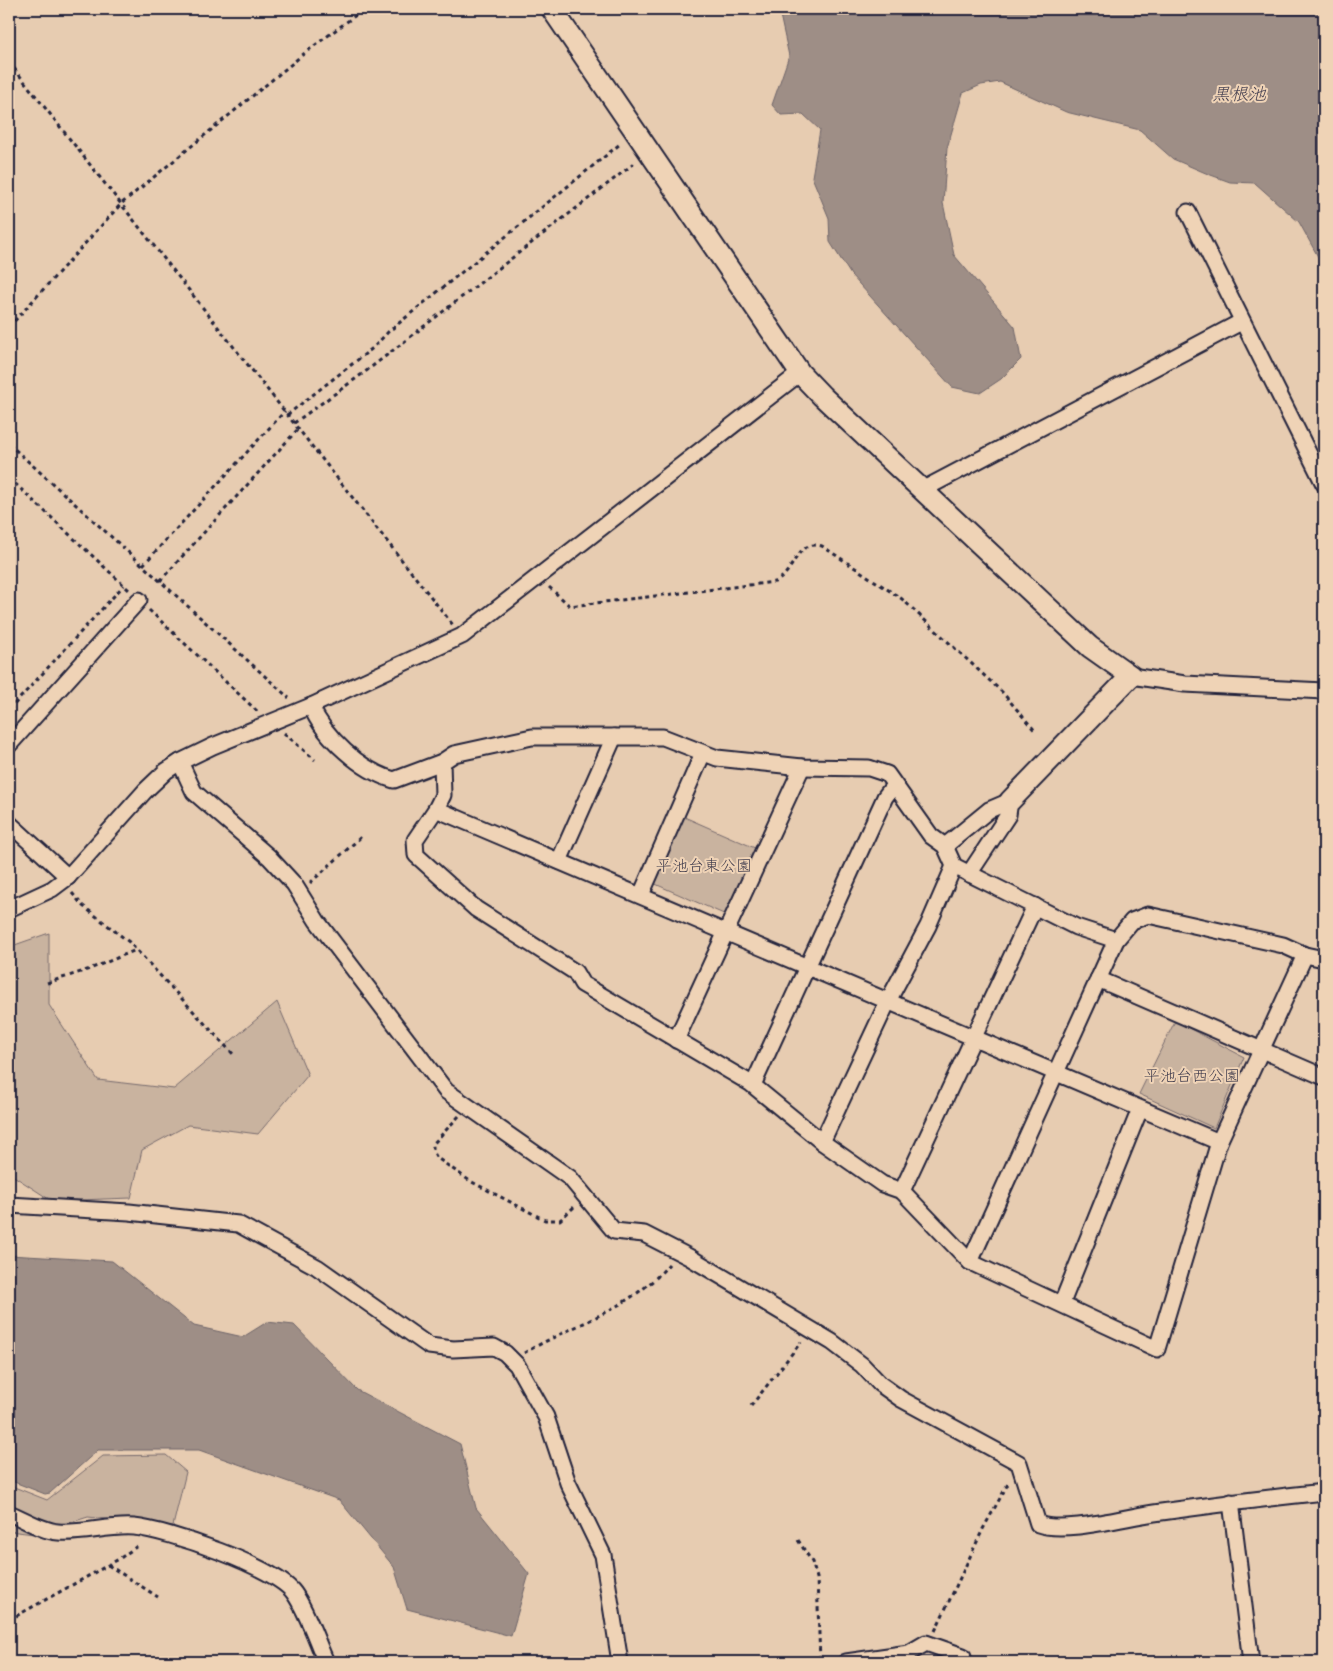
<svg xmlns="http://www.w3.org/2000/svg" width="1333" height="1671" viewBox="0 0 1333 1671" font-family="Delius,'Klee One',sans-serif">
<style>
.green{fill:#c9b39f;stroke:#766a6d}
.water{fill:#9e8e86;stroke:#6c6368}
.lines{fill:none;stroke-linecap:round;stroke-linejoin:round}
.street-casing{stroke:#22223b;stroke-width:19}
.secondary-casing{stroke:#22223b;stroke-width:24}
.path{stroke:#22223b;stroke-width:3;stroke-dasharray:4 4;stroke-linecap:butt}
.street{stroke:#efd3b6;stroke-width:15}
.secondary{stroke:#efd3b6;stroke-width:20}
.labels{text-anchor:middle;stroke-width:4;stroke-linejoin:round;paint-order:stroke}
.park-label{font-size:16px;fill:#433f4f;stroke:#efd3b6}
.water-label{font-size:18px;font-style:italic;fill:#474252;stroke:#efd3b6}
</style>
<rect width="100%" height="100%" fill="#e7ccb1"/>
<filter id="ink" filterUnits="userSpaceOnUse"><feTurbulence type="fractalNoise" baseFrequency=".02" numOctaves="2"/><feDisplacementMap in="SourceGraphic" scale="10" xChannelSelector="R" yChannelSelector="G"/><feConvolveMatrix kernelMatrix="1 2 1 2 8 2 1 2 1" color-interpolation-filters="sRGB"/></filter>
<g filter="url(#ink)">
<g class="green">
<path d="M682,816l73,32 -29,67 -73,-32z"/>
<path d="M49,933v72l49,75 76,9 103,-87 31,73 -50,59 -70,-9 -46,25 -11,48 -79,3 -43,-28v-226z"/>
<path d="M1175,1021l69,36 -30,71 -75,-34z"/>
<path d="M166,1455l20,17 -13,54 -85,-9 -54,17 -25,-3v-46l38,15 56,-44z"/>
</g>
<g class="water">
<path d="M781,9h543v278l-2,-23 -23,-42 -44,-39 -25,-1 -22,-8 -35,-15 -33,-29 -74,-18 -66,-30 -19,3 -18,8 -16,55 -4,55 11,52 61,72 6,32 -20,20 -21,14 -28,-6 -101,-112 -21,-33 -1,-24 -17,-41 8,-47 -17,-16 -22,1 -9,-10 17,-49 -9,-41z"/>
<path d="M9,1255l103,6 82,65 49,11 24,-15 27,3 63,65 103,54 16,64 53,66 -18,62 -104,-27 -13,-42 -55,-67 -140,-50h-101l-48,43 -5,1 -36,-14z"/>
</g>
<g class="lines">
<defs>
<g id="street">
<path d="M1188,212l136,272"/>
<path d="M922,490l319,-168"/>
<path d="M1131,676l54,8 139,7"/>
<path d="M311,706c13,31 50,65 83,74l48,-18 12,-8 78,-17h131l54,21 85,9 67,1 18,6 44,62 14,10 9,20 122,61 40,13 16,-19 16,-6 135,30 22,10 19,4"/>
<path d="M9,745l130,-145"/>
<path d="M180,762l14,30 75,65 25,27 23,37 129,170 124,87 44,53 30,3 45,23 143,85 30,23 18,19 21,15 118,64 19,61c26,10 87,-7 116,-11 57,-8 113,-15 170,-21"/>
<path d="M442,762l1,33 -7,14 -21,31 1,15 60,54 99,63 7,12 168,99 72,59 60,42 20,7 68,71 187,87 62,-207 86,-187"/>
<path d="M436,809l783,333"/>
<path d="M9,823l59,54"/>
<path d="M945,846l44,-36 21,-9 -2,14 -39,59"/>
<path d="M559,861l55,-124"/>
<path d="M641,895l62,-142"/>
<path d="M9,909l43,-20 16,-12 77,-86 21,-20 14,-9 33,-16 98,-40 151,-70 338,-263"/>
<path d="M1098,979l226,98"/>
<path d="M676,1040l126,-273"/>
<path d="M753,1085l132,-288 9,-12"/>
<path d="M822,1142l66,-141 40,-75 26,-60"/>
<path d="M902,1191l133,-285"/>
<path d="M9,1205l120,7 109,12 79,43 112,79 24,3 41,-2 11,6 12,12 29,52 22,66 35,72 17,107"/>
<path d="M970,1262l146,-322"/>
<path d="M1062,1303l78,-194"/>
<path d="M1231,1502l20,160"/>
<path d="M9,1513c15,6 33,18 49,19 25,2 51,-7 76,-5 33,3 142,40 160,66 14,20 22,47 32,69"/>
<path d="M846,1662l63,-9 17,-10 37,13"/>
</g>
<path id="secondary" d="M552,9l248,364 22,23 268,251 41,29 -121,125"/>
</defs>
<use href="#street" class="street-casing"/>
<use href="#secondary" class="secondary-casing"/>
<g class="path">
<path d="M9,62l444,563"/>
<path d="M9,327l112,-123 185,-152 58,-43"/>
<path d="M287,415l87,-68 14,-15 232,-188"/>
<path d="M294,423l71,-51 271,-210"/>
<path d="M9,444l280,254"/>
<path d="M9,478l120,112"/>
<path d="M143,565l142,-154"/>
<path d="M160,581l138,-152"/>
<path d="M549,587l21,19 205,-24c21,-10 20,-43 47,-36l80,53 100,93 34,40"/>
<path d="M149,610l109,102"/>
<path d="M9,710l115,-125"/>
<path d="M284,733l31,27"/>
<path d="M310,883l52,-47"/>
<path d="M72,893l11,13 46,36 105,113"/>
<path d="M47,983l43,-14 46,-19"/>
<path d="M459,1116l-26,28v7l4,7 33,23 75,39h15l15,-14"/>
<path d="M524,1353c48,-28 109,-45 145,-89"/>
<path d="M751,1406l50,-64"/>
<path d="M798,1540l14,22 5,16 3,84"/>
<path d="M108,1565l50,32"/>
<path d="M9,1620l110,-61 21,-15"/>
<path d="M935,1631l48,-102 26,-47"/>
</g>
<use href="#street" class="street"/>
<use href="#secondary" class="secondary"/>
</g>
</g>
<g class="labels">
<g class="park-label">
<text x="704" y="871">平池台東公園</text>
<text x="1192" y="1081">平池台西公園</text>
</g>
<g class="water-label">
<text x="1239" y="100">黒根池</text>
</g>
</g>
<rect width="1333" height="1671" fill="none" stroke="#efd3b6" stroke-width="30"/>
<rect x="15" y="15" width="1303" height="1641" fill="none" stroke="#22223b" stroke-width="2" filter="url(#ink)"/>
</svg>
